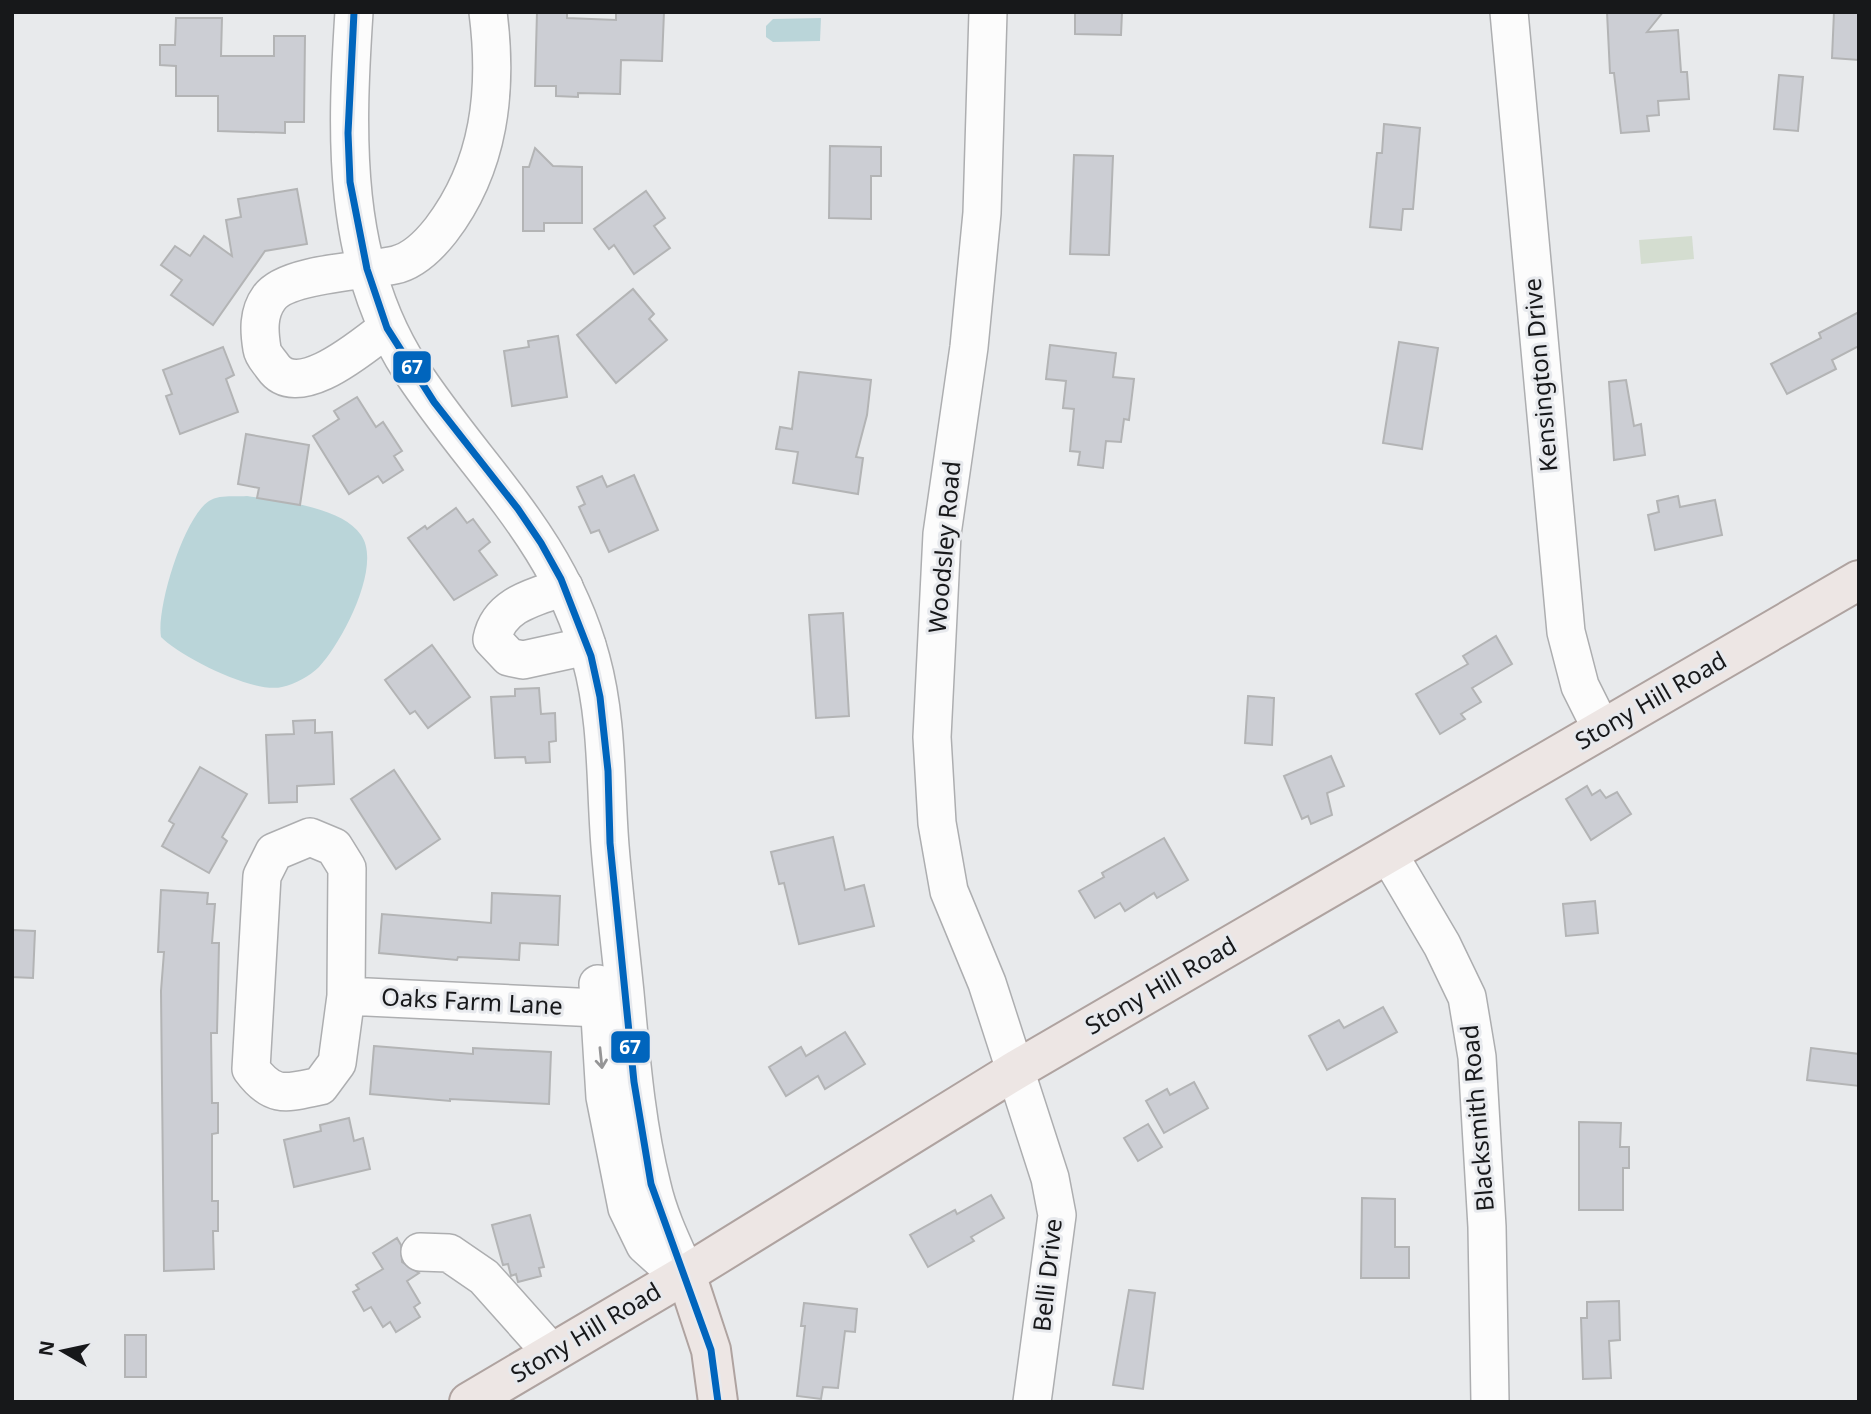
<svg xmlns="http://www.w3.org/2000/svg" width="1871" height="1414" viewBox="0 0 1871 1414" font-family="'Noto Sans',sans-serif">
<style>
.green{fill:#d4ddd0}
.water{fill:#bad5d9}
.building{fill:#ccced4;stroke:#b3b4b5;stroke-width:2}
.lines{fill:none;stroke-linecap:round;stroke-linejoin:round}
.minor-casing{stroke:#adaeb0;stroke-width:40}
.major-casing{stroke:#afa3a0;stroke-width:42}
.minor{stroke:#fcfcfc;stroke-width:37}
.major{stroke:#ede6e4;stroke-width:38}
.bus-1-casing{stroke:#e7e9ed;stroke-width:12}
.bus-1{stroke:#0065bd;stroke-width:7}
.oneway{stroke:#959596}
.labels{text-anchor:middle;stroke-width:6;stroke-linejoin:round;paint-order:stroke}
.street-label{font-size:24px;fill:#17181a;stroke:#e7e9ed}
.line-badge{stroke:#e7e9ed;stroke-width:2.5}
.badge-label{font-size:19px;text-anchor:middle;font-weight:bold;fill:#fff}
</style>
<rect width="100%" height="100%" fill="#e8eaec"/>
<path class="green" d="M1692,236l2,23 -53,5 -2,-24z"/>
<g class="water">
<path d="M821,18l-1,23 -47,1 -7,-5v-11l7,-7z"/>
<path d="M247,496c32,5 94,10 114,39 22,31 -20,109 -42,132 -9,9 -24,17 -37,20 -28,7 -101,-30 -121,-50 -5,-29 23,-120 48,-136 10,-7 27,-4 38,-5z"/>
</g>
<g class="building">
<path d="M537,12h30v6l49,2v-8h48l-2,49 -41,-1 -1,34 -42,-1v4l-22,-1v-10h-21z"/>
<path d="M1075,12h47l-1,23 -46,-1z"/>
<path d="M1607,12h56l-16,20 31,-2 3,42h6l2,27 -31,2 1,14 -12,1 2,15 -28,2 -7,-60h-4z"/>
<path d="M1834,12h25v48l-27,-2z"/>
<path d="M176,18h46l-1,38h53v-20h31l-1,86h-19v11l-67,-2v-35h-42v-30l-16,-1v-20h15z"/>
<path d="M1779,75l24,2 -5,54 -24,-2z"/>
<path d="M1384,124l36,4 -7,81h-10l-2,21 -31,-3 7,-74h5z"/>
<path d="M830,146l51,1v29h-10v43l-42,-1z"/>
<path d="M535,148l18,18 29,1v56h-38v8h-21v-64h6z"/>
<path d="M1074,155l39,1 -4,99 -39,-1z"/>
<path d="M297,189l10,55 -42,7 -52,74 -42,-30 11,-15 -21,-15 14,-19 15,10 14,-20 28,20 -6,-36 15,-3 -3,-18z"/>
<path d="M646,191l19,27 -11,8 16,22 -36,26 -20,-29 -5,4 -15,-20z"/>
<path d="M633,289l21,25 -5,5 18,21 -51,43 -39,-48z"/>
<path d="M1859,312v34l-27,14 4,9 -49,25 -16,-30 50,-26 -2,-5z"/>
<path d="M558,336l9,61 -55,9 -8,-55 25,-4 -1,-6z"/>
<path d="M1399,342l39,6 -16,101 -39,-6z"/>
<path d="M1050,345l66,8 -3,24 21,2 -5,41 -5,-1 -3,23 -15,-1 -3,27 -25,-3 2,-13 -10,-1 4,-42 -11,-1 3,-27 -20,-2z"/>
<path d="M223,347l11,28 -8,4 12,33 -58,22 -14,-38 6,-2 -9,-24z"/>
<path d="M799,372l72,8 -4,35 -11,42 7,1 -5,36 -65,-11 5,-31 -22,-3 4,-22 12,2z"/>
<path d="M1626,380l8,46 7,-2 4,31 -31,5 -5,-78z"/>
<path d="M357,397l19,30 7,-5 19,29 -8,5 9,14 -20,13 -5,-7 -29,18 -36,-58 26,-17 -5,-8z"/>
<path d="M246,434l63,11 -9,60 -43,-7 2,-10 -21,-4z"/>
<path d="M634,475l24,55 -49,22 -10,-22 -8,3 -12,-26 6,-3 -8,-17 25,-11 5,11z"/>
<path d="M1678,496l2,11 35,-7 7,35 -67,15 -7,-35 11,-3 -2,-11z"/>
<path d="M456,508l11,15 6,-4 17,23 -11,9 18,24 -43,25 -46,-62 17,-12 2,3z"/>
<path d="M843,613l6,103 -33,2 -7,-103z"/>
<path d="M1496,636l16,28 -40,24 9,14 -20,12 4,5 -25,15 -24,-40 52,-30 -5,-8z"/>
<path d="M432,645l38,52 -42,31 -13,-17 -5,3 -25,-34z"/>
<path d="M539,688l2,26 14,-1 1,28 -7,1 1,20 -24,1 -1,-6 -30,1 -4,-61 24,-1v-7z"/>
<path d="M1248,696l26,2 -2,47 -27,-2z"/>
<path d="M315,720v13l17,-1 2,52 -37,2v16l-28,1 -3,-68 28,-1 -1,-13z"/>
<path d="M1331,756l13,30 -17,7 5,22 -21,9 -3,-8 -6,3 -18,-43z"/>
<path d="M200,767l47,27 -25,43 5,4 -18,32 -47,-27 12,-22 -5,-3z"/>
<path d="M394,770l46,69 -44,30 -45,-70z"/>
<path d="M1587,786l5,9 8,-5 6,8 11,-6 14,22 -40,26 -25,-41z"/>
<path d="M833,837l12,53 19,-5 10,41 -75,18 -15,-61 -5,1 -8,-32z"/>
<path d="M1164,838l24,42 -31,18 -3,-5 -29,18 -5,-8 -25,15 -16,-27 25,-14 -2,-4z"/>
<path d="M161,890l47,3 -1,11h8l-3,39h7l-2,90h-6l1,70h6v30l-6,1v67h6v30h-5l1,38 -50,2 -3,-280 3,-39h-6z"/>
<path d="M492,893l68,3 -2,49 -38,-2 -1,17 -61,-3 -1,3 -78,-7 3,-39 109,9z"/>
<path d="M1595,901l3,32 -32,3 -3,-32z"/>
<path d="M12,930l23,1 -2,47 -21,-1z"/>
<path d="M1383,1007l14,25 -70,38 -18,-34 30,-16 5,8z"/>
<path d="M845,1032l20,32 -40,25 -7,-13 -32,20 -17,-29 32,-20 5,9z"/>
<path d="M374,1046l99,8v-6l78,4 -2,52 -99,-5v2l-80,-7z"/>
<path d="M1811,1048l48,6v32l-52,-6z"/>
<path d="M1194,1082l14,26 -44,25 -18,-32 21,-12 3,6z"/>
<path d="M349,1118l5,23 9,-3 7,31 -76,18 -10,-47 37,-9 -1,-6z"/>
<path d="M1579,1122l42,1 -1,24h9v21h-6v42h-44z"/>
<path d="M1148,1124l14,23 -24,14 -14,-23z"/>
<path d="M991,1195l13,23 -33,19 3,4 -46,26 -18,-32 45,-25 2,4z"/>
<path d="M1362,1198l33,1v48h14v31h-48z"/>
<path d="M530,1215l14,52 -5,1 2,8 -23,6 -2,-8 -5,2 -3,-12 -5,1 -11,-40z"/>
<path d="M397,1238l4,7 1,17 17,11 -12,8 13,22 -6,4 6,10 -24,15 -6,-10 -7,5 -12,-20 -7,4 -11,-19 6,-3 -3,-4 27,-16 -10,-16z"/>
<path d="M1129,1290l26,3 -12,96 -30,-4z"/>
<path d="M1619,1301l1,39 -11,1 2,37 -28,1 -2,-61h6v-16z"/>
<path d="M804,1303l53,6 -2,23 -10,-1 -7,57 -15,-1 -2,12 -24,-3 8,-70h-4z"/>
<rect x="125" y="1335" width="21" height="42"/>
</g>
<g class="lines">
<defs>
<g id="minor">
<path d="M354,12c-8,123 -13,250 57,358 66,101 147,167 180,289 17,62 14,124 19,187 4,49 10,98 15,147 6,64 11,130 27,193 7,31 21,59 34,88"/>
<path d="M988,12l-6,201 -13,134 -27,187 -10,203 5,86 12,68 38,92 63,195 7,37 -25,187"/>
<path d="M1509,12l57,620 14,54 22,44"/>
<path d="M387,328c-23,17 -89,75 -114,39 -4,-6 -10,-11 -11,-18 -3,-18 -4,-36 7,-51 17,-25 97,-27 126,-33 18,-4 35,-21 46,-35 49,-64 57,-140 47,-218"/>
<path d="M564,587c-29,10 -65,17 -72,52l17,18 14,3 64,-14"/>
<path d="M1389,855l53,90 25,52 10,60 10,170 3,175"/>
<path d="M598,984l7,113 22,111 18,37 20,18 19,10"/>
<path d="M346,996l-9,67 -17,23c-34,7 -47,13 -69,-17l11,-193 12,-24 36,-15 24,10 13,21 -1,128 252,12"/>
<path d="M420,1252l29,1 35,24 67,75"/>
</g>
<g id="major">
<path d="M686,1274l25,76 7,52"/>
<path d="M469,1402l217,-128 330,-204 843,-490"/>
</g>
</defs>
<use href="#minor" class="minor-casing"/>
<use href="#major" class="major-casing"/>
<use href="#minor" class="minor"/>
<use href="#major" class="major"/>
<defs>
<path id="bus-1" d="M354,12l-6,121 2,49 17,87 20,59 47,74 84,107 23,34 20,36 30,77 9,41 8,74 2,72 24,239 17,102 60,166 7,52"/>
</defs>
<use href="#bus-1" class="bus-1-casing"/>
<use href="#bus-1" class="bus-1"/>
</g>
<defs><path id="oneway-shaft" d="M-6 0H5M1.5-3L5.5 0L1.5 3" fill="none" stroke-width="1.6" stroke-linecap="round" stroke-linejoin="round" transform="scale(1.75)"/></defs>
<use class="oneway" href="#oneway-shaft" transform="translate(601 1058) rotate(84)"/>
<g class="labels">
<g class="street-label">
<text transform="translate(1541 375) rotate(-95)" y="8">Kensington Drive</text>
<text transform="translate(945 547) rotate(-85)" y="8">Woodsley Road</text>
<text transform="translate(1651 701) rotate(-30)" y="8">Stony Hill Road</text>
<text transform="translate(1161 986) rotate(-30)" y="8">Stony Hill Road</text>
<text transform="translate(472 1002) rotate(3)" y="8">Oaks Farm Lane</text>
<text transform="translate(1478 1118) rotate(-95)" y="8">Blacksmith Road</text>
<text transform="translate(1048 1275) rotate(-84)" y="8">Belli Drive</text>
<text transform="translate(586 1333) rotate(-31)" y="8">Stony Hill Road</text>
</g>
</g>
<g class="line-badge">
<rect x="392" y="350" width="40" height="34" rx="7" fill="#0065bd"/>
<rect x="610" y="1030" width="41" height="34" rx="7" fill="#0065bd"/>
</g>
<g class="badge-label">
<text x="412" y="374">67</text>
<text x="630" y="1054">67</text>
</g>
<rect width="1871" height="1414" fill="none" stroke="#17181a" stroke-width="28"/>
<g transform="translate(63 1351) rotate(279)" stroke="#e7e9ed" stroke-width="5" paint-order="stroke">
<path d="M0-5L12 26L0 18L-12 26Z" fill="#17181a"/>
<text y="-10" font-size="19" font-weight="bold" text-anchor="middle" fill="#17181a">N</text>
</g>
</svg>
